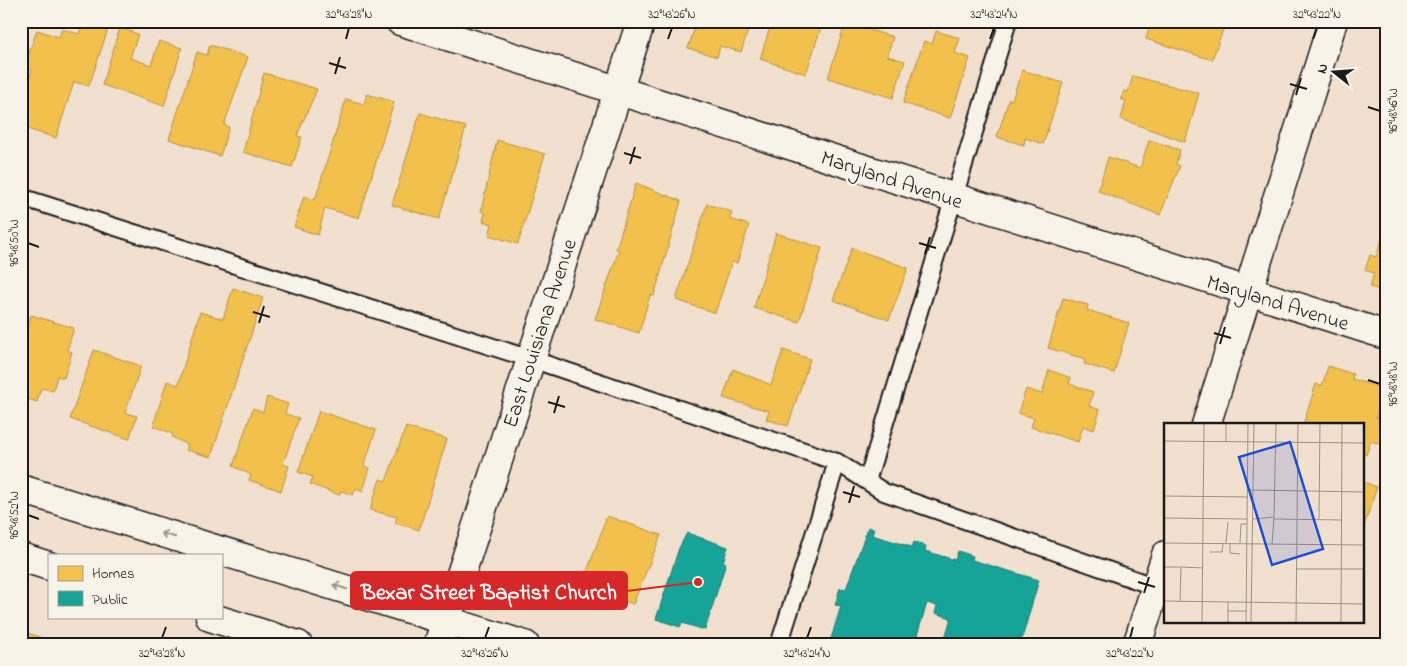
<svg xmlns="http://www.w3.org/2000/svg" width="1407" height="666" viewBox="0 0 1407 666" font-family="'Indie Flower',sans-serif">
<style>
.homes{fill:#f2c14e;stroke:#b2903f}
.public{fill:#17a398;stroke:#187a73}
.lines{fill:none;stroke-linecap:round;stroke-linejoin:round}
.service-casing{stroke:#1c1c1c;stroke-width:20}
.minor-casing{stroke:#1c1c1c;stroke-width:31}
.secondary-casing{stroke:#1c1c1c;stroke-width:31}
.service{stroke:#f7f3e8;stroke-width:16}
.minor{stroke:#f7f3e8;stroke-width:28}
.secondary{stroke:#f7f3e8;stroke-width:28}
.oneway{stroke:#94928c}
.ticks{fill:none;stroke:#1c1c1c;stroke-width:2}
.labels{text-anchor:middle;stroke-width:5;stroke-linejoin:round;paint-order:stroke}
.street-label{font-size:21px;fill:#1c1c1c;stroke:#f7f3e8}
.inset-road{fill:none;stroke:#9c9287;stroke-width:1}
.view{fill:#1d4ed8;fill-opacity:0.15;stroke:#1d4ed8;stroke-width:2.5}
.inset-edge{fill:none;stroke:#1c1c1c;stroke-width:2.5}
.leader{fill:none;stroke:#d62828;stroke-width:2}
.callout-dot{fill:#d62828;stroke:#f7f3e8;stroke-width:2}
.callout{fill:#d62828;stroke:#d62828;stroke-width:2}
.callout-label{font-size:22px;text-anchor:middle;font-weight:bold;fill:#fff}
.neatline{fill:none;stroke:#1c1c1c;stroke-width:2}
.ticks-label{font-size:12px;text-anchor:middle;fill:#1c1c1c}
</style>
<rect width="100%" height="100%" fill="#f2e0cf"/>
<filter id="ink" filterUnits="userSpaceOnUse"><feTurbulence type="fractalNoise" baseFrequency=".02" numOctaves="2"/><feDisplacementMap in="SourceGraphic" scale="10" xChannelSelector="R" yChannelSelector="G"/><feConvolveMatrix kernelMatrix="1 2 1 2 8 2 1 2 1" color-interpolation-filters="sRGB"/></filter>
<g filter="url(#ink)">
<g class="homes">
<path d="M83,21l27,2 -21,63 -15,-4 -18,56 -35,-11v-25l11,-32 -8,-3 13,-37 22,7 3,-8 17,5z"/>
<path d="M697,21h54l-10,31 -21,-6 -3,11 -29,-9z"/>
<path d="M772,21h51l-17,53 -46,-15z"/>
<path d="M846,21l9,3 1,-3h17l-3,9 23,7 -6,19 18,5 -12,37 -65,-20z"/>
<path d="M1151,21h75l-14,39 -66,-21z"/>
<path d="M120,28l18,6 -8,24 21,7 8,-24 23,7 -18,58 -62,-21z"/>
<path d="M936,31l24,7 -5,15 15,5 -20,60 -47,-15 21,-62 8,3z"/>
<path d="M210,45l38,12 -24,68 5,2 -9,29 -51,-17 28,-87 10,3z"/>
<path d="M1022,70l41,13 -20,61 -18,-6 -1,7 -27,-8 12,-38 3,1z"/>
<path d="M264,73l53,16 -20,47 5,1 -10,30 -49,-15z"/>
<path d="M1133,76l66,17 -14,49 -64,-23 5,-18 -5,-2 3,-8 4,1z"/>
<path d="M367,94l27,8 -35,116 -34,-10 -7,27 -24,-8 10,-31 11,4 31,-101 18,5z"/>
<path d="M420,113l46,14 -27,92 -47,-14z"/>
<path d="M497,140l48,14 -27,90 -29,-9 3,-11 -9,-3 2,-8 -4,-2z"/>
<path d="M1149,140l31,10 -4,14 4,2 -20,49 -62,-24 10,-34 32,11z"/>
<path d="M636,183l45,18 -27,95 -4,-1 -11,38 -44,-14 24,-69 -3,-1z"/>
<path d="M707,204l25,8 -2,7 19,6 -12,38 -5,-1 -17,51 -39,-13z"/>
<path d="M776,233l46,15 -23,74 -45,-14z"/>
<path d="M1384,233l2,1v58l-16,-5 4,-14 -9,-3 5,-15 6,2z"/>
<path d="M852,248l56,20 -19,52 -56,-20z"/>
<path d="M233,288l30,10 -52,159 -25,-7 2,-5 -16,-8 1,-3 -20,-8 14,-45 11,4 22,-73 23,7z"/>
<path d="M1063,298l25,7 -1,5 42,13 -15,50 -30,-9 1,-5 -37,-11z"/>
<path d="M31,315l43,13 -7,22 5,2 -8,26 -7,-2 -4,15 -12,-3 -4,14 -16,-5v-62l4,1z"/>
<path d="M94,350l47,16 -16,47 12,3 -8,23 -59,-20z"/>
<path d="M783,350l27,9 -22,67 -22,-7 3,-8 -46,-13 10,-29 38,16z"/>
<path d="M1328,366l25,8 -1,5 32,10 -8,28 10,4v25l-15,-5 -5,14 -3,-1v-29h-60l13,-41 6,2z"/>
<path d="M1049,370l22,8 -2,6 24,8 -4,14 11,4 -6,20 -11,-4 -5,16 -47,-15 3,-9 -16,-5 8,-24 16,5z"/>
<path d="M267,397l21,7 -3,10 14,4 -16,46 6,2 -8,25 -32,-11 2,-5 -18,-9 20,-58 10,4z"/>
<path d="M319,411l57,19 -12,36 6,2 -7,23 -7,-3 -3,7 -12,-4 -2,4 -29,-11 3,-7 -15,-5z"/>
<path d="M406,427l41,12 -28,91 -24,-7 2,-6 -27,-7 10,-31 6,2z"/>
<path d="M1363,482l14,5 -14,42z"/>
<path d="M607,516l54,19 -28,69 -51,-18z"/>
<path d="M28,633l34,12h1h-42v-9l5,2z"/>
</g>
<g class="public">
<path d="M868,527l6,2 -2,6 40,12 2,-5 12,4 -1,5 30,9 3,-9 15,5 -1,4 67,20 -19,65h-77l8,-27 -16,-5 2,-7 -10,-3 -13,42h-85l12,-39 -6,-1 5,-17 6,1z"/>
<path d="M687,533l41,14 -5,15 3,1 -21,67 -23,-7 -2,4 -24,-8 23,-71z"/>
</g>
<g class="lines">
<defs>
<g id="service">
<path d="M21,197l510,162 306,103"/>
<path d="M867,481l141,-460"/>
<path d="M779,645l58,-183 47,30 272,95"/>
</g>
<g id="minor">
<path d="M400,21l986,314"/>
<path d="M1206,425l127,-404"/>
<path d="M438,645l203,-624"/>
<path d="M1137,645l29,-90"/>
</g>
<g id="secondary">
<path d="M21,489l504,156"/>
<path d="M21,557l28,9"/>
<path d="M210,617l88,28"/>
</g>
</defs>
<use href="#service" class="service-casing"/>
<use href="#minor" class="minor-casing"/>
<use href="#secondary" class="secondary-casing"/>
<use href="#service" class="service"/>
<use href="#minor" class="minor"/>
<use href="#secondary" class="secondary"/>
</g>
<defs><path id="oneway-shaft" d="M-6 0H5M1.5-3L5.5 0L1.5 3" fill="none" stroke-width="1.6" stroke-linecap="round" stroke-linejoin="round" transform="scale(1.25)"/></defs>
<g class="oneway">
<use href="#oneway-shaft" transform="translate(168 535) rotate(-163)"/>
<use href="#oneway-shaft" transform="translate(340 587) rotate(-163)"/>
</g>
</g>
<path class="ticks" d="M346,39l3,-11M668,39l4,-11M990,39l4,-11M1313,39l4,-11M329,63l17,5M335,74l5,-17M1290,84l17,5M1296,95l5,-17M1368,107l12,4M624,153l17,5M630,164l5,-17M28,243l11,4M919,243l17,5M925,254l5,-17M253,312l17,5M259,323l5,-17M1214,333l17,5M1220,344l5,-17M1368,380l12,4M548,402l17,5M554,413l5,-17M843,492l17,5M849,503l5,-17M28,515l11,4M1138,582l17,5M1144,593l5,-16M162,638l4,-11M485,638l4,-11M807,638l4,-11M1130,638l3,-11"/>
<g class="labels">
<g class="street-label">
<text transform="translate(892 179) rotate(18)" y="7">Maryland Avenue</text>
<text transform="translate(1278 302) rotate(17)" y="7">Maryland Avenue</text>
<text transform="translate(539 333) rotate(-72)" y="7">East Louisiana Avenue</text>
</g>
</g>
<g transform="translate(1164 423)">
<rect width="200" height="200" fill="#f2e0cf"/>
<path class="inset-road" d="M62,0v19M0,18l200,2M84,67l116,2M0,73l84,1M110,94l2,-94M0,95l83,1M89,96l21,-2 -2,27M110,96l68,1M155,96l1,-96M0,120l200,2M62,120l2,-21M66,120v10l10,1M76,120l1,-19h6M46,129h12l1,-9M0,144h17l-1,35M17,144l22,1M133,146h67M0,178l200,3M64,188h18M38,200l2,-200M64,200v-21M82,200l2,-200M87,200l3,-200M132,200l2,-200M177,200l1,-200M199,200v-54"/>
<path class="view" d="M126,19l33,107 -51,16 -33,-108z"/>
<rect width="200" height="200" class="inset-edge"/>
</g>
<path class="leader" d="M698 582L627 591"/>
<circle class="callout-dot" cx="698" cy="582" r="5"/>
<rect class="callout" x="351" y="572" width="276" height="37" rx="5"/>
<g class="callout-label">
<text x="489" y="599">Bexar Street Baptist Church</text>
</g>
<rect width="1407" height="666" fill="none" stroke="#f7f3e8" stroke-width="55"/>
<rect x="48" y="554" width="175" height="65" fill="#f7f3e8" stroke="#9f9d96"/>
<rect x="58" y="566" width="25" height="15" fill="#f2c14e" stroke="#9f9d96"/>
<text x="92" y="578" font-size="15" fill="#1c1c1c">Homes</text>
<rect x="58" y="591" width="25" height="15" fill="#17a398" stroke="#9f9d96"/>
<text x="92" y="604" font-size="15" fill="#1c1c1c">Public</text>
<g transform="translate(1334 72) rotate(287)" stroke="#f7f3e8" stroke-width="4" paint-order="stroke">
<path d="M0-4L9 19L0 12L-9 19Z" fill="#1c1c1c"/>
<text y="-8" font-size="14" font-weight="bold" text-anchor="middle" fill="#1c1c1c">N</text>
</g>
<rect x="28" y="28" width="1352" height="610" class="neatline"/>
<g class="ticks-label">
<text x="349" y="18">32°43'28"N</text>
<text x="672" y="18">32°43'26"N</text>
<text x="994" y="18">32°43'24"N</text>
<text x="1317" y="18">32°43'22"N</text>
<text transform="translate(1393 111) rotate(-90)" y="4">96°48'46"W</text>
<text transform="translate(14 243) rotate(-90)" y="4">96°48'50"W</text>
<text transform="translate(1393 384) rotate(-90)" y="4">96°48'48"W</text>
<text transform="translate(14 515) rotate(-90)" y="4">96°48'52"W</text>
<text x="162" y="657">32°43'28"N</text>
<text x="485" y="657">32°43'26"N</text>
<text x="807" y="657">32°43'24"N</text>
<text x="1130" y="657">32°43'22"N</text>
</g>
</svg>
